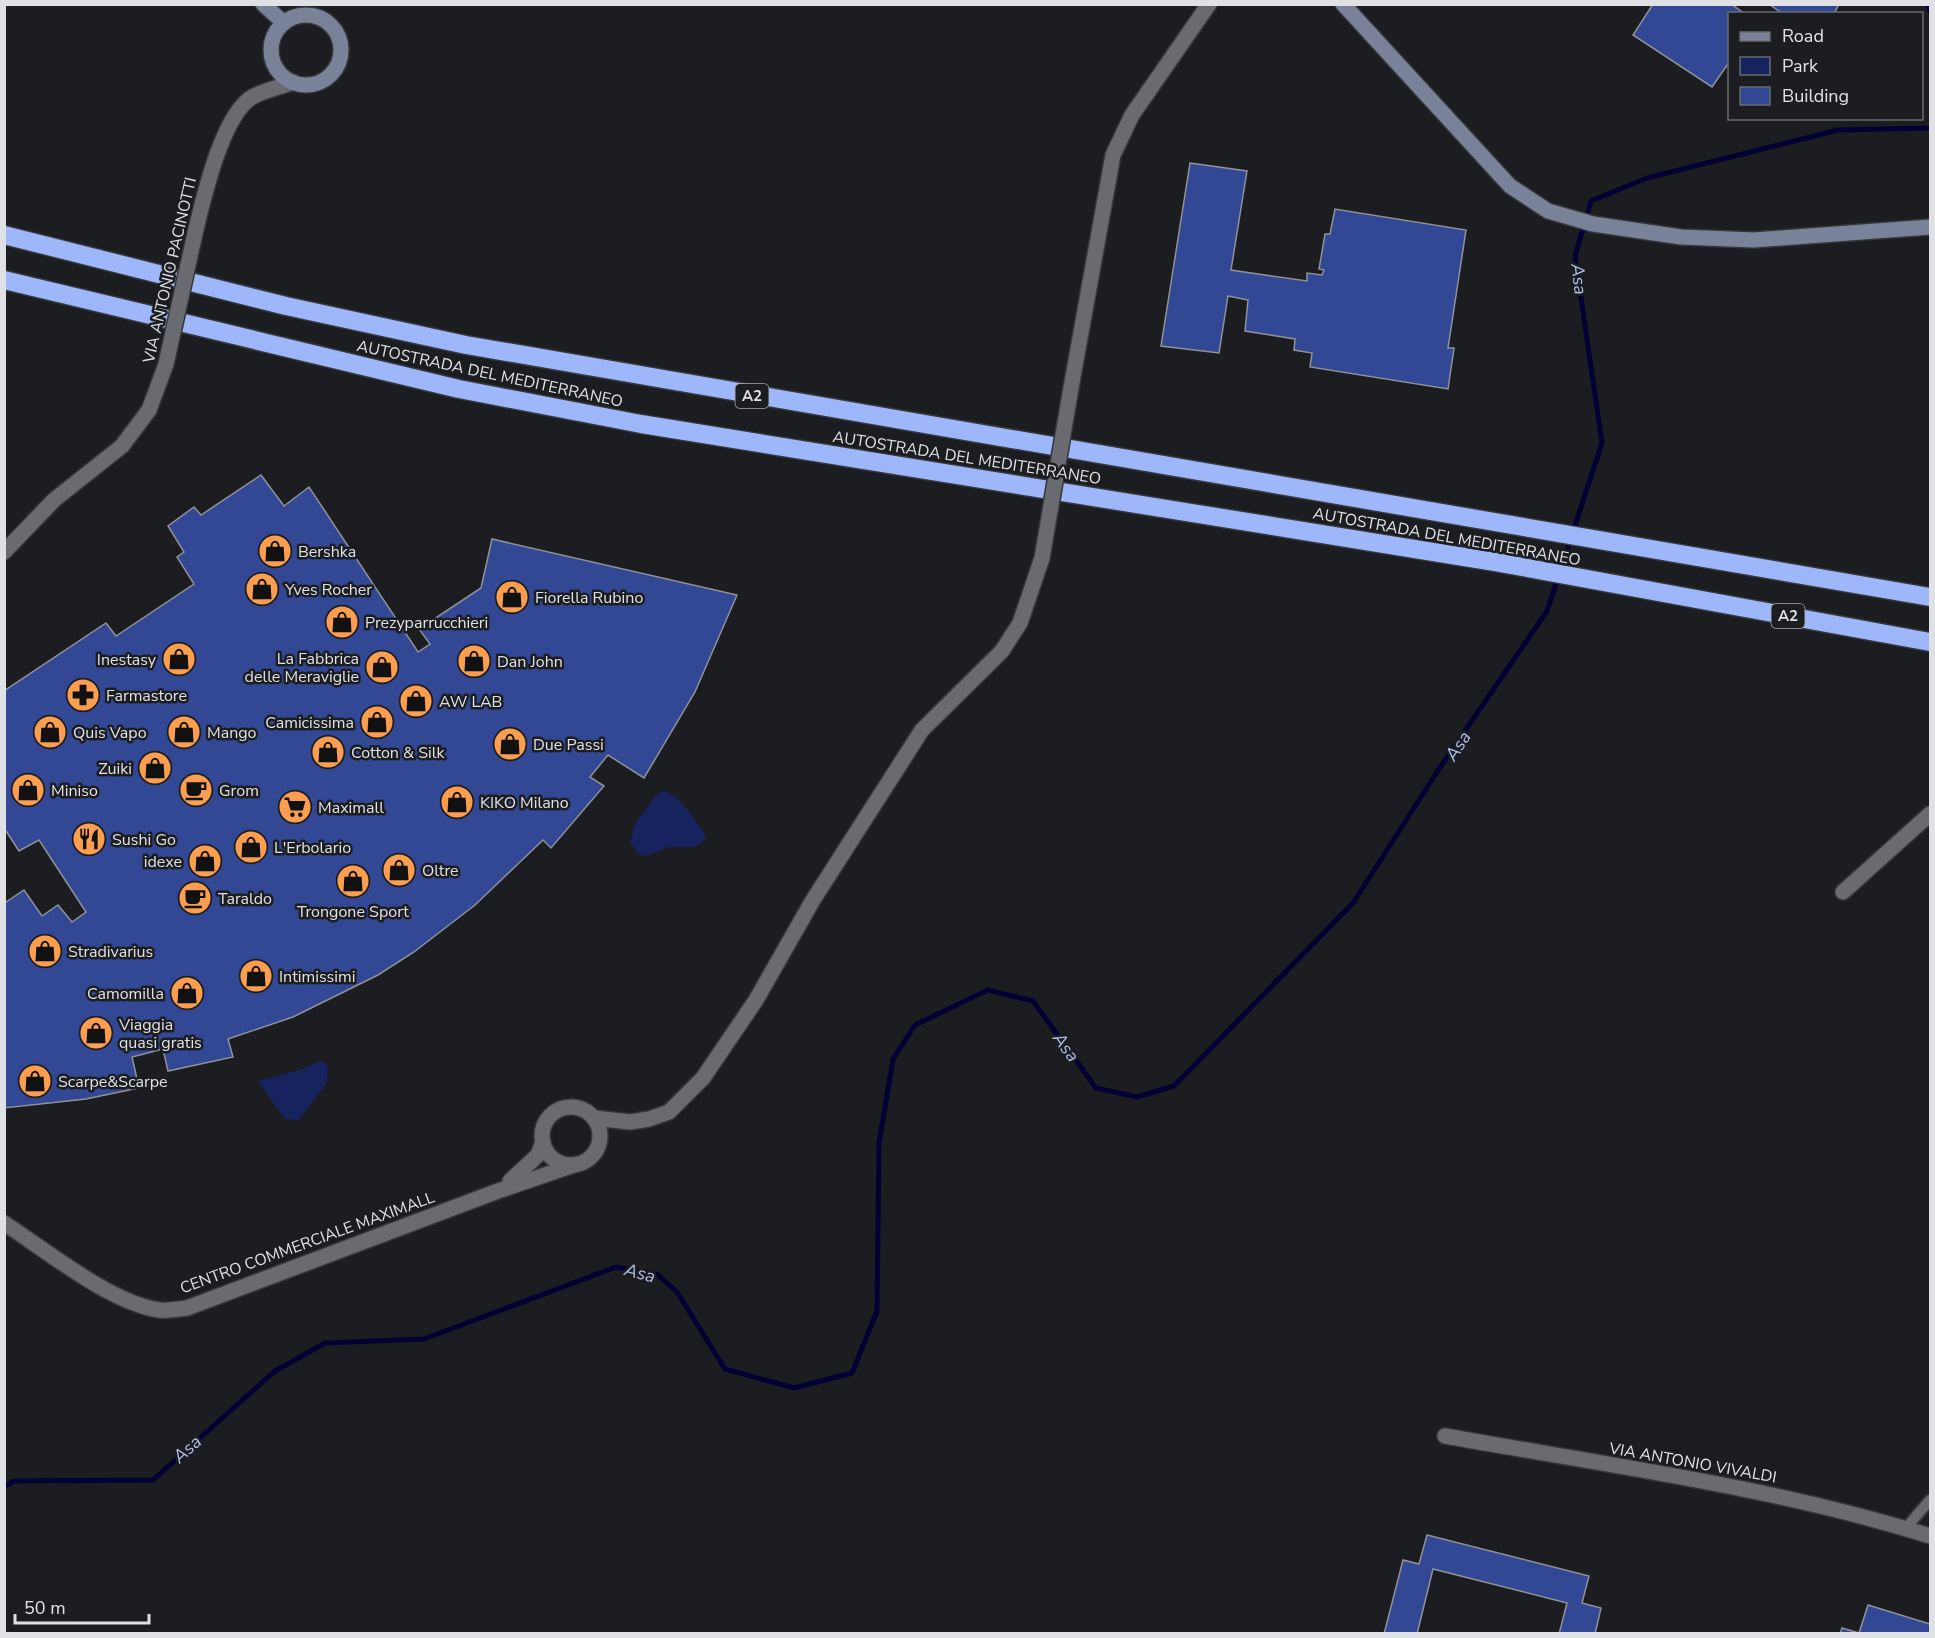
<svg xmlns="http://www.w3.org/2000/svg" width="1935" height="1638" viewBox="0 0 1935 1638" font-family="'Nunito Sans',sans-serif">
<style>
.green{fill:#16235f}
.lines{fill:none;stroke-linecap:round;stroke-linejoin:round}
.stream{stroke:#030033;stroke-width:5}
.building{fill:#324895;stroke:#909297;stroke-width:1.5}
.lane-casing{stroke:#36373a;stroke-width:14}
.street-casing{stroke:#36373a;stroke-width:18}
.secondary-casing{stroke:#36373a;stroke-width:18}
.highway-casing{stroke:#36373a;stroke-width:21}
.lane{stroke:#696b70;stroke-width:10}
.street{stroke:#696b70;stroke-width:15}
.secondary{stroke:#798299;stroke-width:15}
.highway{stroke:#9eb6fa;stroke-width:18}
.street-bridge-casing{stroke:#36373a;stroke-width:18;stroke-linecap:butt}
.street-bridge{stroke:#696b70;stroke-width:15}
.labels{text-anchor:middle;stroke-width:5;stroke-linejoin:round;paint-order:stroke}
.shield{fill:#1c1d21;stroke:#a5a6aa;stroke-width:1.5}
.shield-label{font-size:15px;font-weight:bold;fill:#e0e1e4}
.street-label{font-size:16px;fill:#e0e1e4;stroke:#1c1d21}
.poi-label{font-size:16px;fill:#e0e1e4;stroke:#1c1d21;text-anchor:start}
.water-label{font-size:18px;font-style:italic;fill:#b0c0eb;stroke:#1c1d21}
</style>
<rect width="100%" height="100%" fill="#1c1d21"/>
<g class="green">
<path d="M662,791c18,2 31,29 42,41l2,7 -12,8h-26l-22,9 -7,-2 -9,-12 5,-18 22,-30z"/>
<path d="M319,1061l6,1 3,7 -2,15 -27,36 -14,-1 -27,-38 45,-12z"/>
</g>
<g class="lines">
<g class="stream">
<path d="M1928,4l2,7"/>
<path d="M4,1487l10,-6 139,-1 122,-109 50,-28 99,-4 192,-72 41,7 20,18 48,77 69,19 58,-15 25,-62 2,-168 14,-84 22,-34 73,-35 45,11 63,87 41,9 37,-11 179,-183 86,-134 108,-158 55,-168 -27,-187 16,-55 56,-23 191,-48 92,-2"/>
</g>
</g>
<g class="building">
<path d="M1653,4h78l14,10h-15v47l-18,26 -79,-52z"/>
<path d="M1769,4h70l-5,10h-51z"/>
<path d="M1190,163l57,8 -16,99 76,11v-8l15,2 2,-5 -5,-1 6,-35h5l5,-25 131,21 -18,118h6l-6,41 -138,-22 2,-14 -18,-3 1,-11 -50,-8 3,-31 -20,-4 -9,57 -58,-7z"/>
<path d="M261,475l23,31 25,-19 109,165 12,-8 -11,-15 62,-41 11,-49 245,56 -42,97 -51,86 -36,-23 -18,22 14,9 -53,62 -8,-8 -68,65 -61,47 -36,23 -85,42 -65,22 5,18 -65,14 -5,-22 -31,8 7,31 -53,11 -82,9v-209l2,3 18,-12 18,26 16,-11 14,17 14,-10 -47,-72 -20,11 -15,-23v-137l102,-68 10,13 78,-52 -17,-27 7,-5 -16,-26 26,-19 7,8z"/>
<path d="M1427,1535l162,41 -7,27 19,5 -6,26h-36l8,-31 -134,-34 -16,65h-33l19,-74 16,4z"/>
<path d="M1868,1605l62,19v10h-90l2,-6 17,5z"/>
</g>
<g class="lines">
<defs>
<path id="lane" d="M1905,1529l25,-29"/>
<g id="street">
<path d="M196,229c8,-33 27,-117 58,-133 12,-6 27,-9 39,-14"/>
<path d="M1071,388l42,-233 19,-40 77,-111"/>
<path d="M4,552l50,-52 68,-54 27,-36 17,-46"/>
<path d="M1843,892l87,-78"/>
<circle cx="571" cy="1136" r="29"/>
<path d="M594,1118l36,4 19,-3 20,-7 34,-34 53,-78 57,-100 109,-170 80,-79 18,-28 22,-65"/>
<path d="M510,1181l28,-26 5,-13"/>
<path d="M4,1223c43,28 105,79 155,87 9,1 19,-1 28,-2l311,-117 79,-27"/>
<path d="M1445,1436c162,29 328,51 485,100"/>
</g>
<g id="secondary">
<path d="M263,4l21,19"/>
<path d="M1343,4l167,182 38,25 45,13 88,13 73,3 176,-13"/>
<circle cx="306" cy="50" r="35"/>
</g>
<g id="highway">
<path d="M4,235l282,71 180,39 1464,252"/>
<path d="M4,280l455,109 182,35 854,138 435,80"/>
</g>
</defs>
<use href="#lane" class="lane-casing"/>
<use href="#street" class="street-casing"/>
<use href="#secondary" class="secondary-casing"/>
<use href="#highway" class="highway-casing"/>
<use href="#lane" class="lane"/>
<use href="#street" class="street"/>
<use href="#secondary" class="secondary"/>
<use href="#highway" class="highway"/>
<defs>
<g id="street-bridge">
<path d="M166,364l30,-135"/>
<path d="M1042,558l29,-170"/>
</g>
</defs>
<use href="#street-bridge" class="street-bridge-casing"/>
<use href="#street-bridge" class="street-bridge"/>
</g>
<defs>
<symbol id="shop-disc" viewBox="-11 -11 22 22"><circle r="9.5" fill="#fb9e50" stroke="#1c1d21"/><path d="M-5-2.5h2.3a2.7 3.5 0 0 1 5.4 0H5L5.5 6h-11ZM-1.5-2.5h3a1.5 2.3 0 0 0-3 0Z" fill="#111"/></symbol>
<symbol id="pharmacy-disc" viewBox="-11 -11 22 22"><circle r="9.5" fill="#fb9e50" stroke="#1c1d21"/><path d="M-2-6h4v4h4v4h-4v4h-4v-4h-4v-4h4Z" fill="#111"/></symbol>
<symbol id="cafe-disc" viewBox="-11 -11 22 22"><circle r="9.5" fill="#fb9e50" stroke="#1c1d21"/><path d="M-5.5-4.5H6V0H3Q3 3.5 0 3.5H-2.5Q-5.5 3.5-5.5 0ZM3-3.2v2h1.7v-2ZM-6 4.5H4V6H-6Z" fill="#111"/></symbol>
<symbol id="supermarket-disc" viewBox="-11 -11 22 22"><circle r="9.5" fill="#fb9e50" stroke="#1c1d21"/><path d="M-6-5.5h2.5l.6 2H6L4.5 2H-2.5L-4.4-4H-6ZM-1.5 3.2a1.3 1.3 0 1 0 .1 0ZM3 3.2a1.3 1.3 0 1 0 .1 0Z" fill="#111"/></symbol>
<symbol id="restaurant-disc" viewBox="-11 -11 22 22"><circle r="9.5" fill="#fb9e50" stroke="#1c1d21"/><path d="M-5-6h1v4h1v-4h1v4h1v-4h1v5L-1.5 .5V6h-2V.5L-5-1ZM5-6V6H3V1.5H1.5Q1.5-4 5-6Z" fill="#111"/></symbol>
</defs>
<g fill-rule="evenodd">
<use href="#shop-disc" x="256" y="532" width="38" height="38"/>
<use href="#shop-disc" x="243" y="570" width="38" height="38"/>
<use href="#shop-disc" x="493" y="578" width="38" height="38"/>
<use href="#shop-disc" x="323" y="603" width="38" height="38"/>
<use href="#shop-disc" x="160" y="640" width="38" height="38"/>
<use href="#shop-disc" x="455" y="642" width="38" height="38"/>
<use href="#shop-disc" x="363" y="648" width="38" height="38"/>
<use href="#pharmacy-disc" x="64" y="676" width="38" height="38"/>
<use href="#shop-disc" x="397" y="682" width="38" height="38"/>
<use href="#shop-disc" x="358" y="703" width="38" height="38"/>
<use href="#shop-disc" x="31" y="713" width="38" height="38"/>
<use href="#shop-disc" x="165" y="713" width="38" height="38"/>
<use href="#shop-disc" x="491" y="725" width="38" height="38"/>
<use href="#shop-disc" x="309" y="733" width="38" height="38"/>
<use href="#shop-disc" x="136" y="749" width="38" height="38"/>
<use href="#shop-disc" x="9" y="771" width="38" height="38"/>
<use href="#cafe-disc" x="177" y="771" width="38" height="38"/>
<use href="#shop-disc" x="438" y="783" width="38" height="38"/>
<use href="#supermarket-disc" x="276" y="788" width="38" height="38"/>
<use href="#restaurant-disc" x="70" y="820" width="38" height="38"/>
<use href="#shop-disc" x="232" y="828" width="38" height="38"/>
<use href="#shop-disc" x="186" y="842" width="38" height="38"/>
<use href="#shop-disc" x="380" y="851" width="38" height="38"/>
<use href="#shop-disc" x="334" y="862" width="38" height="38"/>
<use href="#cafe-disc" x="176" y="879" width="38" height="38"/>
<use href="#shop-disc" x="26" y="932" width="38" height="38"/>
<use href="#shop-disc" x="237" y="957" width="38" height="38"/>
<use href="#shop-disc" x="168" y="974" width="38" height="38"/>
<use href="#shop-disc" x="77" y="1014" width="38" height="38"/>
<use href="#shop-disc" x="16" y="1062" width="38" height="38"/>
</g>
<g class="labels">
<g class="shield">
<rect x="735.5" y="384" width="33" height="24" rx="4.5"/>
<rect x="1771.5" y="604" width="33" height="24" rx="4.5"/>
</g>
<g class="shield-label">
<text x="752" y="401">A2</text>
<text x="1788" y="621">A2</text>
</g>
<g class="street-label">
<text transform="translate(169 270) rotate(-77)" y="6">VIA ANTONIO PACINOTTI</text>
<text transform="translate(490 373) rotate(12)" y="6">AUTOSTRADA DEL MEDITERRANEO</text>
<text transform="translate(967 457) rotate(9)" y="6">AUTOSTRADA DEL MEDITERRANEO</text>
<text transform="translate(1447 536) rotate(10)" y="6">AUTOSTRADA DEL MEDITERRANEO</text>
<text transform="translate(307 1242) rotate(-20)" y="6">CENTRO COMMERCIALE MAXIMALL</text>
<text transform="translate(1693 1462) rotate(10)" y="6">VIA ANTONIO VIVALDI</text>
</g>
<g class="poi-label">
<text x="298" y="557">Bershka</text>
<text x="285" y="595">Yves Rocher</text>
<text x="535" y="603">Fiorella Rubino</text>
<text x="365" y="628">Prezyparrucchieri</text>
<text x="359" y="664" text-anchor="end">La Fabbrica<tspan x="359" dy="18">delle Meraviglie</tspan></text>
<text x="156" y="665" text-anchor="end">Inestasy</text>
<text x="497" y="667">Dan John</text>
<text x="106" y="701">Farmastore</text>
<text x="439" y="707">AW LAB</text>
<text x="354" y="728" text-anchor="end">Camicissima</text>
<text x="73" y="738">Quis Vapo</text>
<text x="207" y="738">Mango</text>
<text x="533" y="750">Due Passi</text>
<text x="351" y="758">Cotton &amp; Silk</text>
<text x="132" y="774" text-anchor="end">Zuiki</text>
<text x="51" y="796">Miniso</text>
<text x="219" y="796">Grom</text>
<text x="480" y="808">KIKO Milano</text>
<text x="318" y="813">Maximall</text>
<text x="112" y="845">Sushi Go</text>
<text x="274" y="853">L'Erbolario</text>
<text x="182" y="867" text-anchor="end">idexe</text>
<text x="422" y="876">Oltre</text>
<text x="218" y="904">Taraldo</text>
<text x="353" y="917" text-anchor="middle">Trongone Sport</text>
<text x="68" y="957">Stradivarius</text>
<text x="279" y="982">Intimissimi</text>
<text x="164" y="999" text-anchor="end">Camomilla</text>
<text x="119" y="1030">Viaggia<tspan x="119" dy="18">quasi gratis</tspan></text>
<text x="58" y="1087">Scarpe&amp;Scarpe</text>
</g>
<g class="water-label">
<text transform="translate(1579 279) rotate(83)" y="6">Asa</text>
<text transform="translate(1458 746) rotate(-56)" y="6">Asa</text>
<text transform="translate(1066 1047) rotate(54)" y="6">Asa</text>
<text transform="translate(640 1273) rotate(15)" y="6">Asa</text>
<text transform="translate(187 1449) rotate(-42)" y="6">Asa</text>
</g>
</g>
<rect width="1935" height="1638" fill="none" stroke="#e0e1e4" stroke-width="12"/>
<rect x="1728" y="12" width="195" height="108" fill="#1c1d21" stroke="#6a6b6f" stroke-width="1.5"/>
<rect x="1740" y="32" width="30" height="9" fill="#798299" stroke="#6a6b6f" stroke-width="1.5"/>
<text x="1782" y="42" font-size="18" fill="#e0e1e4">Road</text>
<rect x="1740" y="57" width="30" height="18" fill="#16235f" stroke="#6a6b6f" stroke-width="1.5"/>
<text x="1782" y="72" font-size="18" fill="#e0e1e4">Park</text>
<rect x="1740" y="87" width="30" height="18" fill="#324895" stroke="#6a6b6f" stroke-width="1.5"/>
<text x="1782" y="102" font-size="18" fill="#e0e1e4">Building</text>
<path d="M15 1614v9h134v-9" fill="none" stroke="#e0e1e4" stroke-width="3"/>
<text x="24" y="1614" font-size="18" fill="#e0e1e4" stroke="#1c1d21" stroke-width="4.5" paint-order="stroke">50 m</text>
</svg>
